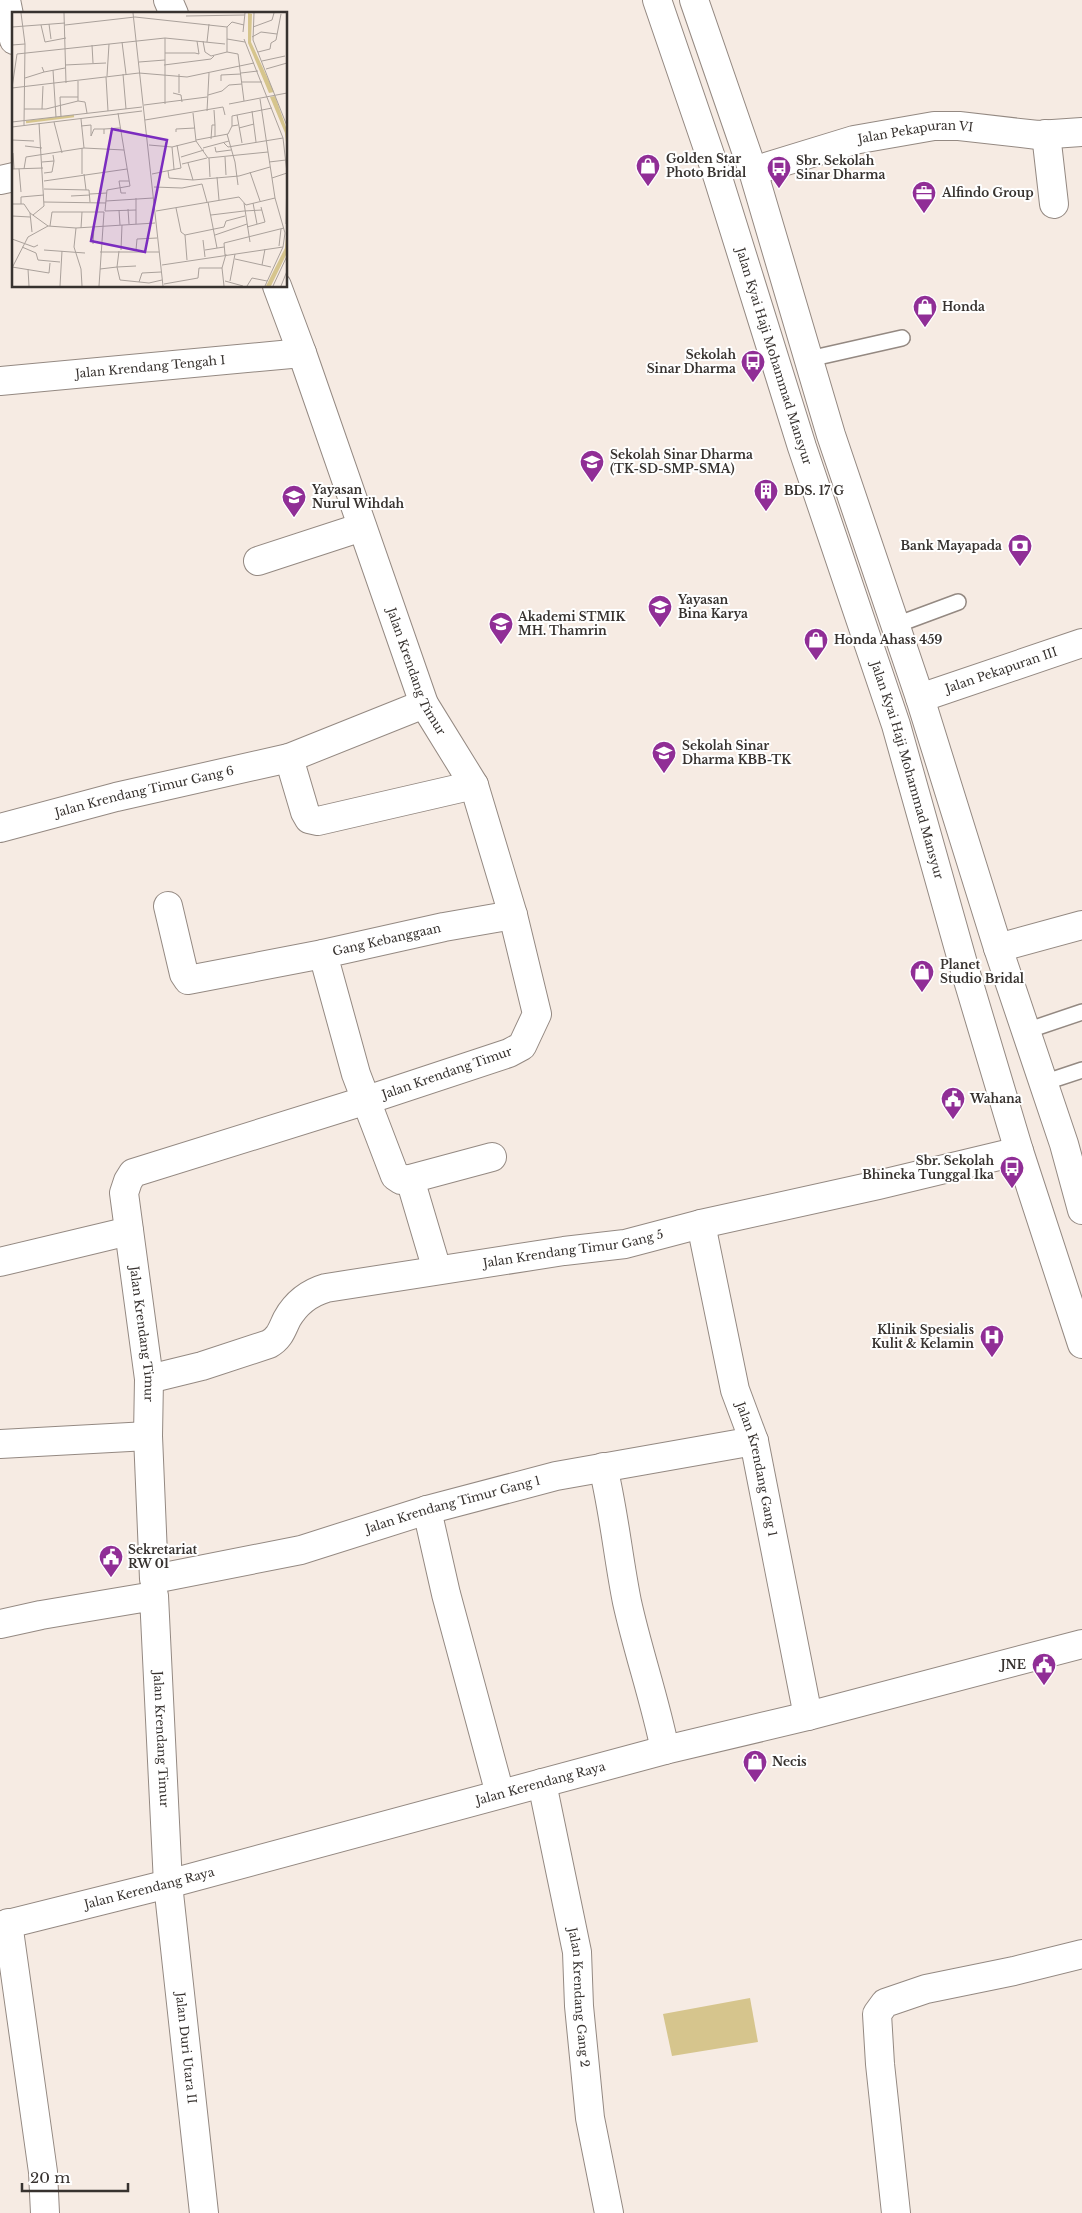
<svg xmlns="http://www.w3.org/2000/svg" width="1082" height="2213" viewBox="0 0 1082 2213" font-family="'Libre Baskerville',serif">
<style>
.water{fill:#d6c58d}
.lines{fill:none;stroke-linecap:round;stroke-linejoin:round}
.service-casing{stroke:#948982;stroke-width:18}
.minor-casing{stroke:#948982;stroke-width:30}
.tertiary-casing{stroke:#948982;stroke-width:30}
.secondary-casing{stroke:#948982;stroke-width:30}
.service{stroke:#fff;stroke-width:15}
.minor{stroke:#fff;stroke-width:28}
.tertiary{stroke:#fff;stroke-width:28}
.secondary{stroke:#fff;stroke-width:28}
.labels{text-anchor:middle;stroke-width:4;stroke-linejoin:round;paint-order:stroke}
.street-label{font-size:12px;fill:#37322f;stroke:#fff}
.poi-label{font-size:12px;font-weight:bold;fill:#37322f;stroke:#fff;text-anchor:start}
.inset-river{fill:none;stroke:#d6c58d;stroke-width:2.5}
.inset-road{fill:none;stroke:#aaa19b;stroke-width:1}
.view{fill:#7b2cbf;fill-opacity:0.15;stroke:#7b2cbf;stroke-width:2.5}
.inset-edge{fill:none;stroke:#37322f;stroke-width:2.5}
</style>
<rect width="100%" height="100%" fill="#f6ebe3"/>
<path class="water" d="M750,1998l8,44 -86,14 -9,-42z"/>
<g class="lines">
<defs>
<g id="service">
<path d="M809,359l93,-21"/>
<path d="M896,625l62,-23"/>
<path d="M1026,1031l56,-19"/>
<path d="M1043,1083l39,-13"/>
</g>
<g id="minor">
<path d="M6,0l8,40"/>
<path d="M168,0l6,14"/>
<path d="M1046,134l8,70"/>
<path id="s1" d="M753,171l101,-31 80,-14h25l79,9 44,-3"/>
<path d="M0,180l14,-3"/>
<path id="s2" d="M277,286l25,67 122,351 50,81 39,130 24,99 -15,32 -13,7 -142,47 -234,73 -5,8 -4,12 25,186 -1,57 6,143 147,-29 126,-40 129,-34 198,-35"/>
<path id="s3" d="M0,381l302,-28"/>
<path d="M258,561l104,-34"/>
<path id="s4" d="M920,698l162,-55"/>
<path d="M289,758l16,54 4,7 9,2 156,-36"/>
<path id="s5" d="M0,828l116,-31 173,-39 135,-54"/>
<path d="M168,906l16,68 4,6 135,-26"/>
<path d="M998,948l84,-23"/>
<path id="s6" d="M492,1157l-82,22 -9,1 -6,-4 -39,-102 -33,-120 121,-27 69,-12"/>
<path d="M410,1179l27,91"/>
<path id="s7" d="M701,1224l34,166 19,51 54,275"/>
<path d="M0,1262l129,-31"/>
<path id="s8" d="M149,1379l53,-13 67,-22c11,-6 13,-15 18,-25 9,-16 22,-26 39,-31l238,-37 61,-7 76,-20 177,-39 141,-34"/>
<path d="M0,1444l148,-8"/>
<path d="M603,1467c11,45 15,90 24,135 11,50 28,98 38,148"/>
<path d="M427,1510l19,84 54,200"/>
<path id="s9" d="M0,1624l41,-9 113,-19 14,288 36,329"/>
<path id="s10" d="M542,1783l35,169 2,54 11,112 19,95"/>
<path d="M8,1923l35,249 2,41"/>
<path d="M896,2213l-16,-149 -3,-50 8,-11 41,-14 88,-18 68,-17"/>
</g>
<g id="tertiary">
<path id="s11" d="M0,1926l168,-42 497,-134 143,-34 274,-72"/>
</g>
<g id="secondary">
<path id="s12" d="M657,0l61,178 84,269 94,278 68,242 55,184 63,193"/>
<path d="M694,0l59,171 78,264 89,263 78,250 66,196 18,66"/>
</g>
</defs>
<use href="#service" class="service-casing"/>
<use href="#minor" class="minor-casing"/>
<use href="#tertiary" class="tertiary-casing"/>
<use href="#secondary" class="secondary-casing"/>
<use href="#service" class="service"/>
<use href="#minor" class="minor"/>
<use href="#tertiary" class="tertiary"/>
<use href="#secondary" class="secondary"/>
</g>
<defs>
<symbol id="shop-pin" viewBox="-11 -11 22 30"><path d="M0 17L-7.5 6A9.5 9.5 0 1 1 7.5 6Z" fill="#902e96" stroke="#fff"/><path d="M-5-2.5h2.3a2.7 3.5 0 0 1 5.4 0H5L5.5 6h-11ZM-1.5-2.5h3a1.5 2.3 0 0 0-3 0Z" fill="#fff"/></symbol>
<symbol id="bus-pin" viewBox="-11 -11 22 30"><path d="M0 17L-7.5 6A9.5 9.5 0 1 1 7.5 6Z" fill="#902e96" stroke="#fff"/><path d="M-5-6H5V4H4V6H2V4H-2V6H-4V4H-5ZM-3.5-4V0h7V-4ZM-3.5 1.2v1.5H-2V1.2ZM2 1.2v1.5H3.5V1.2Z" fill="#fff"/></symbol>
<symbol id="office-pin" viewBox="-11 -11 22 30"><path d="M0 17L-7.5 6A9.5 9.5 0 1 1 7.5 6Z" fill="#902e96" stroke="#fff"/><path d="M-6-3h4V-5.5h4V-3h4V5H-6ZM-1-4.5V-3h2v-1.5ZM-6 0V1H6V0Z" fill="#fff"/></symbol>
<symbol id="school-pin" viewBox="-11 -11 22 30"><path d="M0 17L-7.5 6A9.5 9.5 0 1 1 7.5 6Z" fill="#902e96" stroke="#fff"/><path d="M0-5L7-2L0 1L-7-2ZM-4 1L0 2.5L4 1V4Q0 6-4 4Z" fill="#fff"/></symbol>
<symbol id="building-pin" viewBox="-11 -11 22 30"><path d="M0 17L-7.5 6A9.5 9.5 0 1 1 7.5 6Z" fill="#902e96" stroke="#fff"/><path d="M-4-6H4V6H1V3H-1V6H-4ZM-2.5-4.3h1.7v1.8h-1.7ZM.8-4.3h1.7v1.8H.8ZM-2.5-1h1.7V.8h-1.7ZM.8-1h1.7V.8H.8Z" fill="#fff"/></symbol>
<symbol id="bank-pin" viewBox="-11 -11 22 30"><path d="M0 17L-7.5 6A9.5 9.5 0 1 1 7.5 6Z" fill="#902e96" stroke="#fff"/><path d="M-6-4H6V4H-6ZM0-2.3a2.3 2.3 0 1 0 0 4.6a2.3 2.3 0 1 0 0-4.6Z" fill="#fff"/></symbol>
<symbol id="university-pin" viewBox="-11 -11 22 30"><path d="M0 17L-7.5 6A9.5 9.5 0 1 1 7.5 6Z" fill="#902e96" stroke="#fff"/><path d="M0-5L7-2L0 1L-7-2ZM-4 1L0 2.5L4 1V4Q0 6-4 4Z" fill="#fff"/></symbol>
<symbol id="civic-pin" viewBox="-11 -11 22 30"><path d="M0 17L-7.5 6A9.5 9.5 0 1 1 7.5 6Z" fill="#902e96" stroke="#fff"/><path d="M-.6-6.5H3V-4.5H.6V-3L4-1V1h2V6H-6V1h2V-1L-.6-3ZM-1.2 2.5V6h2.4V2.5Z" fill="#fff"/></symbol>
<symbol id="hospital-pin" viewBox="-11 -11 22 30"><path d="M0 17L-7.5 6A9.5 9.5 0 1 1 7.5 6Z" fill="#902e96" stroke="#fff"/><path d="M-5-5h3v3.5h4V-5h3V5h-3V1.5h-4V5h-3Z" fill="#fff"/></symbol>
</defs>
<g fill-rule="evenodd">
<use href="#shop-pin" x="634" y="152" width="28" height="38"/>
<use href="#bus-pin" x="765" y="154" width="28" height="38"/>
<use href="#office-pin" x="910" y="179" width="28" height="38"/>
<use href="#shop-pin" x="911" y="293" width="28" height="38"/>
<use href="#bus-pin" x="739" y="348" width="28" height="38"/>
<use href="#school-pin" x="578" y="448" width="28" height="38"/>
<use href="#building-pin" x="752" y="477" width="28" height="38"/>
<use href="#school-pin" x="280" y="483" width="28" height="38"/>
<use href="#bank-pin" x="1006" y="532" width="28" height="38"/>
<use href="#school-pin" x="646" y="593" width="28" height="38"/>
<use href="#university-pin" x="487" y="610" width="28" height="38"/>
<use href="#shop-pin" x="802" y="626" width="28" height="38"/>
<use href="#school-pin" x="650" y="739" width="28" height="38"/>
<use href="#shop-pin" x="908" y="958" width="28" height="38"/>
<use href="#civic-pin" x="939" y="1085" width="28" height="38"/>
<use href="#bus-pin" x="998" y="1154" width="28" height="38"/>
<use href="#hospital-pin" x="978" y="1323" width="28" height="38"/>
<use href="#civic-pin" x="97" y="1543" width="28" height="38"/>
<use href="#civic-pin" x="1030" y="1651" width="28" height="38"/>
<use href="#shop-pin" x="741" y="1748" width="28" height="38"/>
</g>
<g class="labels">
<g class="street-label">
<text dy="4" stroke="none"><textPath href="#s1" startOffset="168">Jalan Pekapuran VI</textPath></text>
<text dy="4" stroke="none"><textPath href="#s12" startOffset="375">Jalan Kyai Haji Mohammad Mansyur</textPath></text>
<text dy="4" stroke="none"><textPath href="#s3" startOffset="151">Jalan Krendang Tengah I</textPath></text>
<text dy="4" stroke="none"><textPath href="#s2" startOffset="410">Jalan Krendang Timur</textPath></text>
<text dy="4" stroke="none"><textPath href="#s4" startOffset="86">Jalan Pekapuran III</textPath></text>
<text dy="4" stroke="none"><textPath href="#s12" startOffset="810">Jalan Kyai Haji Mohammad Mansyur</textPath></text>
<text dy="4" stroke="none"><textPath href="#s5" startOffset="149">Jalan Krendang Timur Gang 6</textPath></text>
<text dy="4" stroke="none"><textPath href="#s6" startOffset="400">Gang Kebanggaan</textPath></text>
<text transform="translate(447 1073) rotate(-19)" y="4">Jalan Krendang Timur</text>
<text dy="4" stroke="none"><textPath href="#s8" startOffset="458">Jalan Krendang Timur Gang 5</textPath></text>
<text dy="4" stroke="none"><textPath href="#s2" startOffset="1385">Jalan Krendang Timur</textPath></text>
<text dy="4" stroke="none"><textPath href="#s7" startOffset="252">Jalan Krendang Gang 1</textPath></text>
<text dy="4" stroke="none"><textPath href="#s2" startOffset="1939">Jalan Krendang Timur Gang 1</textPath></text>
<text dy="4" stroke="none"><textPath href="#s9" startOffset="300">Jalan Krendang Timur</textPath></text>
<text dy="4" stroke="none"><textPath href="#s11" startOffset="559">Jalan Kerendang Raya</textPath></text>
<text dy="4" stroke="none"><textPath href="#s11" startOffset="154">Jalan Kerendang Raya</textPath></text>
<text dy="4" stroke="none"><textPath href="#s10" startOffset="218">Jalan Krendang Gang 2</textPath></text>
<text dy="4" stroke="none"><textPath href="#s9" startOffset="610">Jalan Duri Utara II</textPath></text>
</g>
<g class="poi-label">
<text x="666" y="163">Golden Star<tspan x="666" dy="14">Photo Bridal</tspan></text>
<text x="796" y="165">Sbr. Sekolah<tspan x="796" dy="14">Sinar Dharma</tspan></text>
<text x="942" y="197">Alfindo Group</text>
<text x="942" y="311">Honda</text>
<text x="736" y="359" text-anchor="end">Sekolah<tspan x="736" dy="14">Sinar Dharma</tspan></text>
<text x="610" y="459">Sekolah Sinar Dharma<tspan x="610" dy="14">(TK-SD-SMP-SMA)</tspan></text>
<text x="312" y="494">Yayasan<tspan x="312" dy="14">Nurul Wihdah</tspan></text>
<text x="784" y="495">BDS. 17 G</text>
<text x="1002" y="550" text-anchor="end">Bank Mayapada</text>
<text x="678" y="604">Yayasan<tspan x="678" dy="14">Bina Karya</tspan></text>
<text x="518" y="621">Akademi STMIK<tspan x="518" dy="14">MH. Thamrin</tspan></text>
<text x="834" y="644">Honda Ahass 459</text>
<text x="682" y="750">Sekolah Sinar<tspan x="682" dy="14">Dharma KBB-TK</tspan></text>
<text x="940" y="969">Planet<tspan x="940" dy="14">Studio Bridal</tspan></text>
<text x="970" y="1103">Wahana</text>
<text x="994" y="1165" text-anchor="end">Sbr. Sekolah<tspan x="994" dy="14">Bhineka Tunggal Ika</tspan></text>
<text x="974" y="1334" text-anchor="end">Klinik Spesialis<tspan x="974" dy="14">Kulit &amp; Kelamin</tspan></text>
<text x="128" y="1554">Sekretariat<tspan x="128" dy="14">RW 01</tspan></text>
<text x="1026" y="1669" text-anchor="end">JNE</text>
<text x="772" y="1766">Necis</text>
</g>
</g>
<g transform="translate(12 12)">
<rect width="275" height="275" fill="#f6ebe3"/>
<path d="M236,1l4,1 -1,28 23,50 -5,1 -21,-50zM263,84l12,34v21l-2,-18 -15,-36zM275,214v27l-16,33h-5l19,-38z" fill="#d6c58d"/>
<path class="inset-river" d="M14,110l48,-6"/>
<path class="inset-road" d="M52,1l2,70M121,1l30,273M242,1l-1,27 34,86M174,4l59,-1M37,12l2,15M29,13l4,17 21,-4M53,13l70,-8 92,10M0,15l53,-4M215,15l5,-5 12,3M241,15l19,-7 2,-7M231,20l2,-19M240,25l9,-5 16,2M153,26v66M215,27l18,3M232,27l39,99 4,35 -1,51M264,28l5,-26M191,29l2,11 6,4 16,-4 11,2 6,47M110,30l4,32M195,30l2,-18M0,33l13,-1 -4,-31M80,33l1,18M275,33v17M215,40v-25M246,40l12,-3 1,-6 5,-3M153,41h30M183,41l4,1 -2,-13M250,49l23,-5M127,50l26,-2M53,53l41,-2M152,53l47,-6 3,-3M30,55l2,5 21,-4M254,57l21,-6M41,58l3,47M229,61l17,-2M111,62l3,35M167,62v19M95,64l2,-32M94,65l2,34M13,66l19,-6M66,69v20M209,69v-6l20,-1M230,70h20M0,76l127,-15 48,4 67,-14M0,76l5,-34 148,-16 60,6M161,81l8,2 1,7M196,83l14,-4 7,-6 13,-1M248,87l15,99 10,35 -2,14 -18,39M66,89l7,1 2,11M217,92l58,-11M132,93l63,-8M12,97h22l32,-8M30,97l1,-23M202,98l1,15M195,99l2,-38M240,99l4,31M106,101l12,73 -23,4 -2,21 31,-1M181,101l3,28 12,17 60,-6M225,103l5,28M49,105l-1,-20h18M69,107l3,29M133,108l78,-13 2,8M0,110l130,-15M42,110l8,31M12,113l1,-81M69,114l10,-1v11l3,-7h10M220,114v-10l40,-8M0,115l130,-16M227,116l15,-4M164,120v-3l19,-1M92,122v-5l16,-1M215,122l8,28 3,23M199,127l1,-14h3v11M0,128l22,1M184,128l32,-6 4,-8 6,-1M211,130l5,5 55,-9M137,133l23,2 24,-6M13,134l17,2M160,135l2,22M203,135l1,5 15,-2M70,136v26M191,136l26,-7M1,141l1,16M169,145l23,-7M213,145l1,18M197,146l1,19M30,150l12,-1 -1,-6M257,150l17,-2M176,151l5,17M170,152l25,-6M0,157l31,-1M7,157l2,23M12,157l2,-12 58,-9 40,2M156,159l1,7 24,2 46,-4 31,-9M238,160l10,29M32,161l8,-1 2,-11M72,162l2,16M140,162l29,-6 -4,-23M205,165l2,23M260,166l15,-5M32,169l83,-12M142,175l28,1 20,-4 5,18M32,177l45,1 1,12M114,181h-5l-2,-12h10M78,182l17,-1M59,184l19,-1M124,186v26M94,189l47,-3M32,190l62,1M196,190l9,46M232,191l6,39M241,191l4,21M0,192h12l6,9 18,13M9,192v-7l23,-2M164,196l5,24 4,3M116,197l1,15M107,198l1,15M144,199l83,-14 7,8 29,-7M232,199l18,-1M18,201l2,19M21,203l11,-9 -5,-83M199,203l33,-4M0,204l18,1M36,214l28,2 79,-5M38,214l2,-14h52l-5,74M235,215l18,-5 -4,-15M64,216l-2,19 7,22 1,17M69,216l1,-16M173,223l39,-8 2,-6 19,-5M173,223l2,25M203,223l32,-11M0,227l22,8 4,-2M191,228l2,17M81,232l1,-17M267,234l2,-17M10,235l14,6 2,7 22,2M32,238l41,3M109,238l1,-25M124,238l1,-11 20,-1M193,238l19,-3M107,239l-2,16 19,-1M88,240h59M213,243l-1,-12 60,-15M223,247l36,8M150,253l121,-18M250,253l3,-16M0,255l37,6 1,-10M0,256l16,-31 20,-11M16,257l1,17M88,257l17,-2 3,13 29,3 13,-3M213,269l18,5M218,269l5,-27M127,270l3,-9 19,-1M152,272l34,-6 1,-10h23M48,274l2,-35M212,274l-2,-18 4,-14M235,274l5,-8 15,3M261,274l14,-30M269,274l6,-15"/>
<path class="view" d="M100,117l55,11 -22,112 -54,-11z"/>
<rect width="275" height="275" class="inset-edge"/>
</g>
<path d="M22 2183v8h106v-8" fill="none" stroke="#37322f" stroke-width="2.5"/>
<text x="30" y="2183" font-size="15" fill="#37322f" stroke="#ffffff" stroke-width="4" paint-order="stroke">20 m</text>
</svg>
